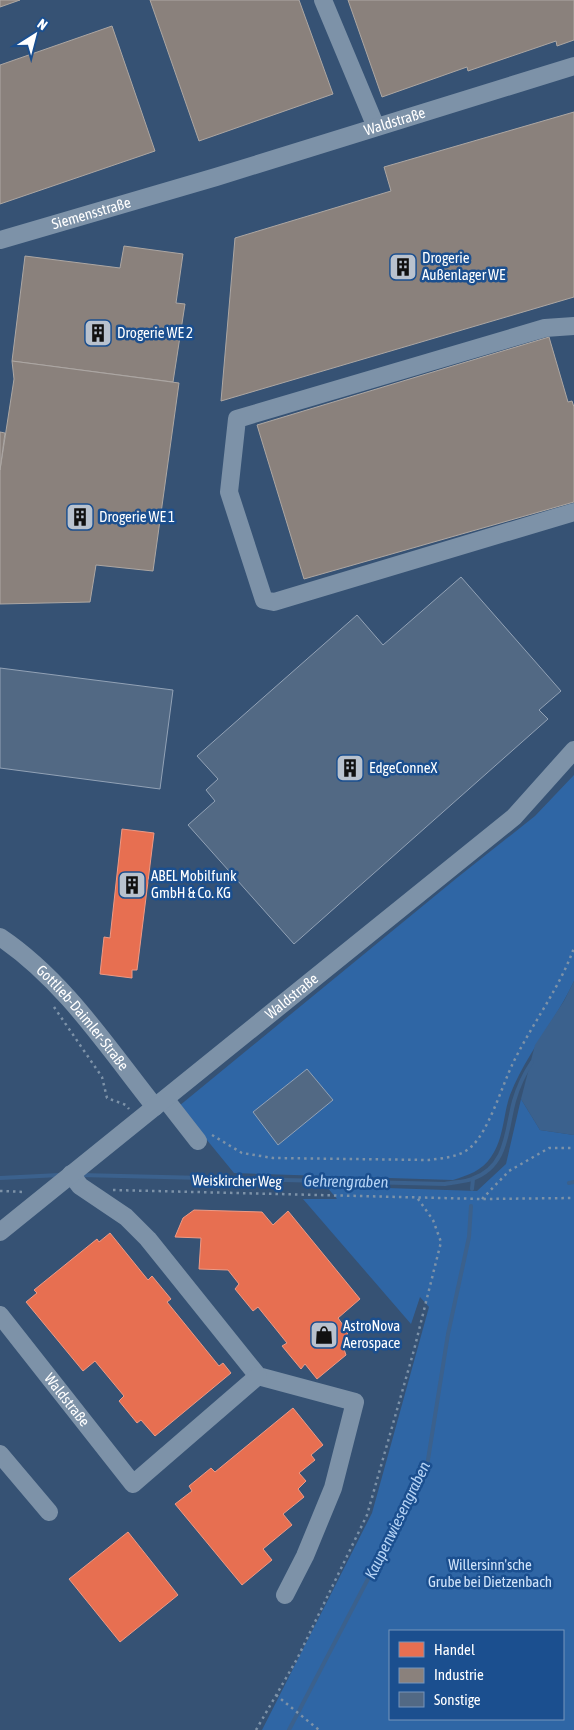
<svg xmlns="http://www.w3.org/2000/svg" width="574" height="1730" viewBox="0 0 574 1730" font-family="'Asap Condensed',sans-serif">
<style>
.green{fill:#2f66a5;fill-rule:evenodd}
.water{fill:#3b618d}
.shops{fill:#e76f51;stroke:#ee9a85}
.industry{fill:#8a817c;stroke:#ada7a3}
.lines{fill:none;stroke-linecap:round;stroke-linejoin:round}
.stream{stroke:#3b618d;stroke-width:4}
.building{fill:#526984;stroke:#92a2b6}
.path{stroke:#7d92a8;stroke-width:2.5;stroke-dasharray:2.5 4;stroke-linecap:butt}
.minor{stroke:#7d92a8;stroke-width:18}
.labels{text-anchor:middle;stroke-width:5;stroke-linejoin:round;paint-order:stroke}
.street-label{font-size:15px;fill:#fff;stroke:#1b4f8f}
.poi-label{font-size:15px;fill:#fff;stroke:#1b4f8f;text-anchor:start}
.park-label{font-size:15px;fill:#cfe3fa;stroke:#1b4f8f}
.water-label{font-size:16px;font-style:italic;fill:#b5d3f5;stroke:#1b4f8f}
</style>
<rect width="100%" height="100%" fill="#365274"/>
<g class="green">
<path d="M574,775v206c-18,39 -48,73 -64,114 -7,20 -6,44 -19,62 -9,14 -23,18 -38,23l-219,-7 -55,-67 279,-229 77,-61z"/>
<path d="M521,1099l19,31 34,5v595h-312l110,-217 57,-206 -9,-10 -9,27 -108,-125h34l-11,-13 151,5 29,-27zM390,1631h173v88h-173z"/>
</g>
<path class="water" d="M574,981v154l-34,-5 -19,-31 14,-54 29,-44z"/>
<g class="shops">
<path d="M122,829l32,4 -17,137h-5v8l-32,-4 4,-37 6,1z"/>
<path d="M194,1210l68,2 11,13 15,-14 72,88 -22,19 10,14 -5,14 3,9 -29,24 -12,-15 -4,5 -19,-23 5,-3 -29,-36 -5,4 -18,-22 4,-5 -11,-14 -29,-1 2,-31 -26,-1 8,-19z"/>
<path d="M110,1233l38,47 4,-4 19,23 -4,3 52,64 4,-3 8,10 -76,63 -14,-16 -4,3 -18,-22 5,-5 -29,-35 -12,10 -57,-69 11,-9 -3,-3 63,-51 2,3z"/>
<path d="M293,1408l30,37 -12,10 4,5 -16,13 7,8 -8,8 6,8 -21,17 9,11 -29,24 9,11 -30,25 -67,-81 17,-13 -3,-5 22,-18 4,4z"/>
<path d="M128,1532l50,63 -58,47 -51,-63z"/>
</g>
<g class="industry">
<path d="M0,0h20l-20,7z"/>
<path d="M150,0h149l34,94 -134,47z"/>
<path d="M348,0h226v40l-17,6 -1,-5 -88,30 -1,-4 -85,30z"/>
<path d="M112,26l43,125 -155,53v-139z"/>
<path d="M574,112v185l-353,104 14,-163 156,-47 -7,-24z"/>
<path d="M124,246l59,8 -7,49 9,1 -12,78 -161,-21 13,-105 95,12z"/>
<path d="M549,337l19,65 4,-1 2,6v95l-270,77 -47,-154z"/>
<path d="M12,361l167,22 -26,188 -57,-6 -6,37 -90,2v-134l14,-91z"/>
<path d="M0,432l5,1 -5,37z"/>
</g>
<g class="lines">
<g class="stream">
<path d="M80,1175l365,9c9,-2 19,-2 27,-5 36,-12 34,-49 42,-78 4,-14 10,-27 18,-39"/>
<path d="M0,1178l60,-3"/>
<path d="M569,1183l5,-1"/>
<path d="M472,1189l1,-10"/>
<path d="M289,1730l138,-264 21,-132 21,-97 2,-31"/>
</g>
</g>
<g class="building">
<path d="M461,577l100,114 -22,19 9,9 -254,225 -106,-119 27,-24 -9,-11 12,-11 -21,-23 160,-141 26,30z"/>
<path d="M0,668l173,22 -13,99 -160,-21z"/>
<path d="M307,1069l26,31 -55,45 -25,-33z"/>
</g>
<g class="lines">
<g class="path">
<path d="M54,1007l48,70 5,21 19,7 3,4"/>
<path d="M212,1135l30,18 31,5 156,2c15,-2 32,-3 43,-14 17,-16 30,-60 41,-83 19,-39 46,-74 61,-115"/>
<path d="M113,1190l369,9 92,-1"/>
<path d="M0,1191l25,1"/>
<path d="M482,1199l27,-28 40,-23h25"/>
<path d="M276,1695l43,35"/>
<path d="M256,1730l41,-71 70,-144 47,-165 27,-108 -8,-22 -17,-24"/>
</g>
<g class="minor">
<path d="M323,0l53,127"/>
<path id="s1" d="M0,240l216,-63 358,-111"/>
<path d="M574,326l-29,2 -308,91 -8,73 35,108 10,2 300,-90"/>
<path id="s2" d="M0,937c64,43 108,111 155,170"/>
<path d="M166,1100l32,41"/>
<path d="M71,1174l9,12 46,31 22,22 110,137 97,26 -22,86 -28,68 -20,39"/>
<path id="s3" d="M0,1232l514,-415 60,-67"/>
<path id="s4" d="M0,1315l133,169 125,-108"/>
<path d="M0,1454l49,58"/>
</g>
</g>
<defs>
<symbol id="building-square" viewBox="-11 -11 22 22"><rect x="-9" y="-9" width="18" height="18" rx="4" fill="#b9c2ce" stroke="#1b4f8f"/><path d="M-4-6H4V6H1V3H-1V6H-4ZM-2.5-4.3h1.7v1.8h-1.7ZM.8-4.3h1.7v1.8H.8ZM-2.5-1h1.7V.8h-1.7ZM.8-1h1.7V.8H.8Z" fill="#111"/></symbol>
<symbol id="shop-square" viewBox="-11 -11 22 22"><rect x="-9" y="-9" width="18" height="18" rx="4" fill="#b9c2ce" stroke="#1b4f8f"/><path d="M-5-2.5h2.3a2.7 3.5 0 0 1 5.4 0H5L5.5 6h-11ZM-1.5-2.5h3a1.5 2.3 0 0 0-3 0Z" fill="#111"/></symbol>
</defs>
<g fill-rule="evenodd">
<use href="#building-square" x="387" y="251" width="32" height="32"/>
<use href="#building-square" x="82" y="317" width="32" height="32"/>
<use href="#building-square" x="64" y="501" width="32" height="32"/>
<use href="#building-square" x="334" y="752" width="32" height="32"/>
<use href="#building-square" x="116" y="869" width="32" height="32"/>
<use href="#shop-square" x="308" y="1319" width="32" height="32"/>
</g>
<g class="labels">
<g class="street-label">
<text dy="5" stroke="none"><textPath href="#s1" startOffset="412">Waldstraße</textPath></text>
<text dy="5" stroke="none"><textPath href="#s1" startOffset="95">Siemensstraße</textPath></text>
<text dy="5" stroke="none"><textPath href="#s3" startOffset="375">Waldstraße</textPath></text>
<text dy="5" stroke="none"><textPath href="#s2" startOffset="116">Gottlieb-Daimler-Straße</textPath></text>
<text transform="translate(237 1181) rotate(1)" y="5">Weiskircher Weg</text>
<text dy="5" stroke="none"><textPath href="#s4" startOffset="108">Waldstraße</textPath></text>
</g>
<g class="poi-label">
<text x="422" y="263">Drogerie<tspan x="422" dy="17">Außenlager WE</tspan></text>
<text x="117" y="338">Drogerie WE 2</text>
<text x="99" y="522">Drogerie WE 1</text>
<text x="369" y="773">EdgeConneX</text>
<text x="151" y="881">ABEL Mobilfunk<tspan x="151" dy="17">GmbH &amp; Co. KG</tspan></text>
<text x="343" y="1331">AstroNova<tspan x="343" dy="17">Aerospace</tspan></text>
</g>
<g class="park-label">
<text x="490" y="1570">Willersinn'sche<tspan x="490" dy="17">Grube bei Dietzenbach</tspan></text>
</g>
<g class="water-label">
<text transform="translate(346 1181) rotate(1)" y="6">Gehrengraben</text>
<text transform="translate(397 1520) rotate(-64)" y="6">Kaupenwiesengraben</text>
</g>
</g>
<rect x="389" y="1630" width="175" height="90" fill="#1b4f8f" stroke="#7695bc"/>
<rect x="399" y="1642" width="25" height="15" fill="#e76f51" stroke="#7695bc"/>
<text x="434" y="1655" font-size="15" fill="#ffffff">Handel</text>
<rect x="399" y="1668" width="25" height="15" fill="#8a817c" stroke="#7695bc"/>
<text x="434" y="1680" font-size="15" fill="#ffffff">Industrie</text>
<rect x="399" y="1692" width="25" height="15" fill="#526984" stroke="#7695bc"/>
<text x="434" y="1705" font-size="15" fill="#ffffff">Sonstige</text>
<g transform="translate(35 35) rotate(36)" stroke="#1b4f8f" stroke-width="4" paint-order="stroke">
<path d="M0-4L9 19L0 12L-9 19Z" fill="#ffffff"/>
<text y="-8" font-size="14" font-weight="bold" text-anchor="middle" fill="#ffffff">N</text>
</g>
</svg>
